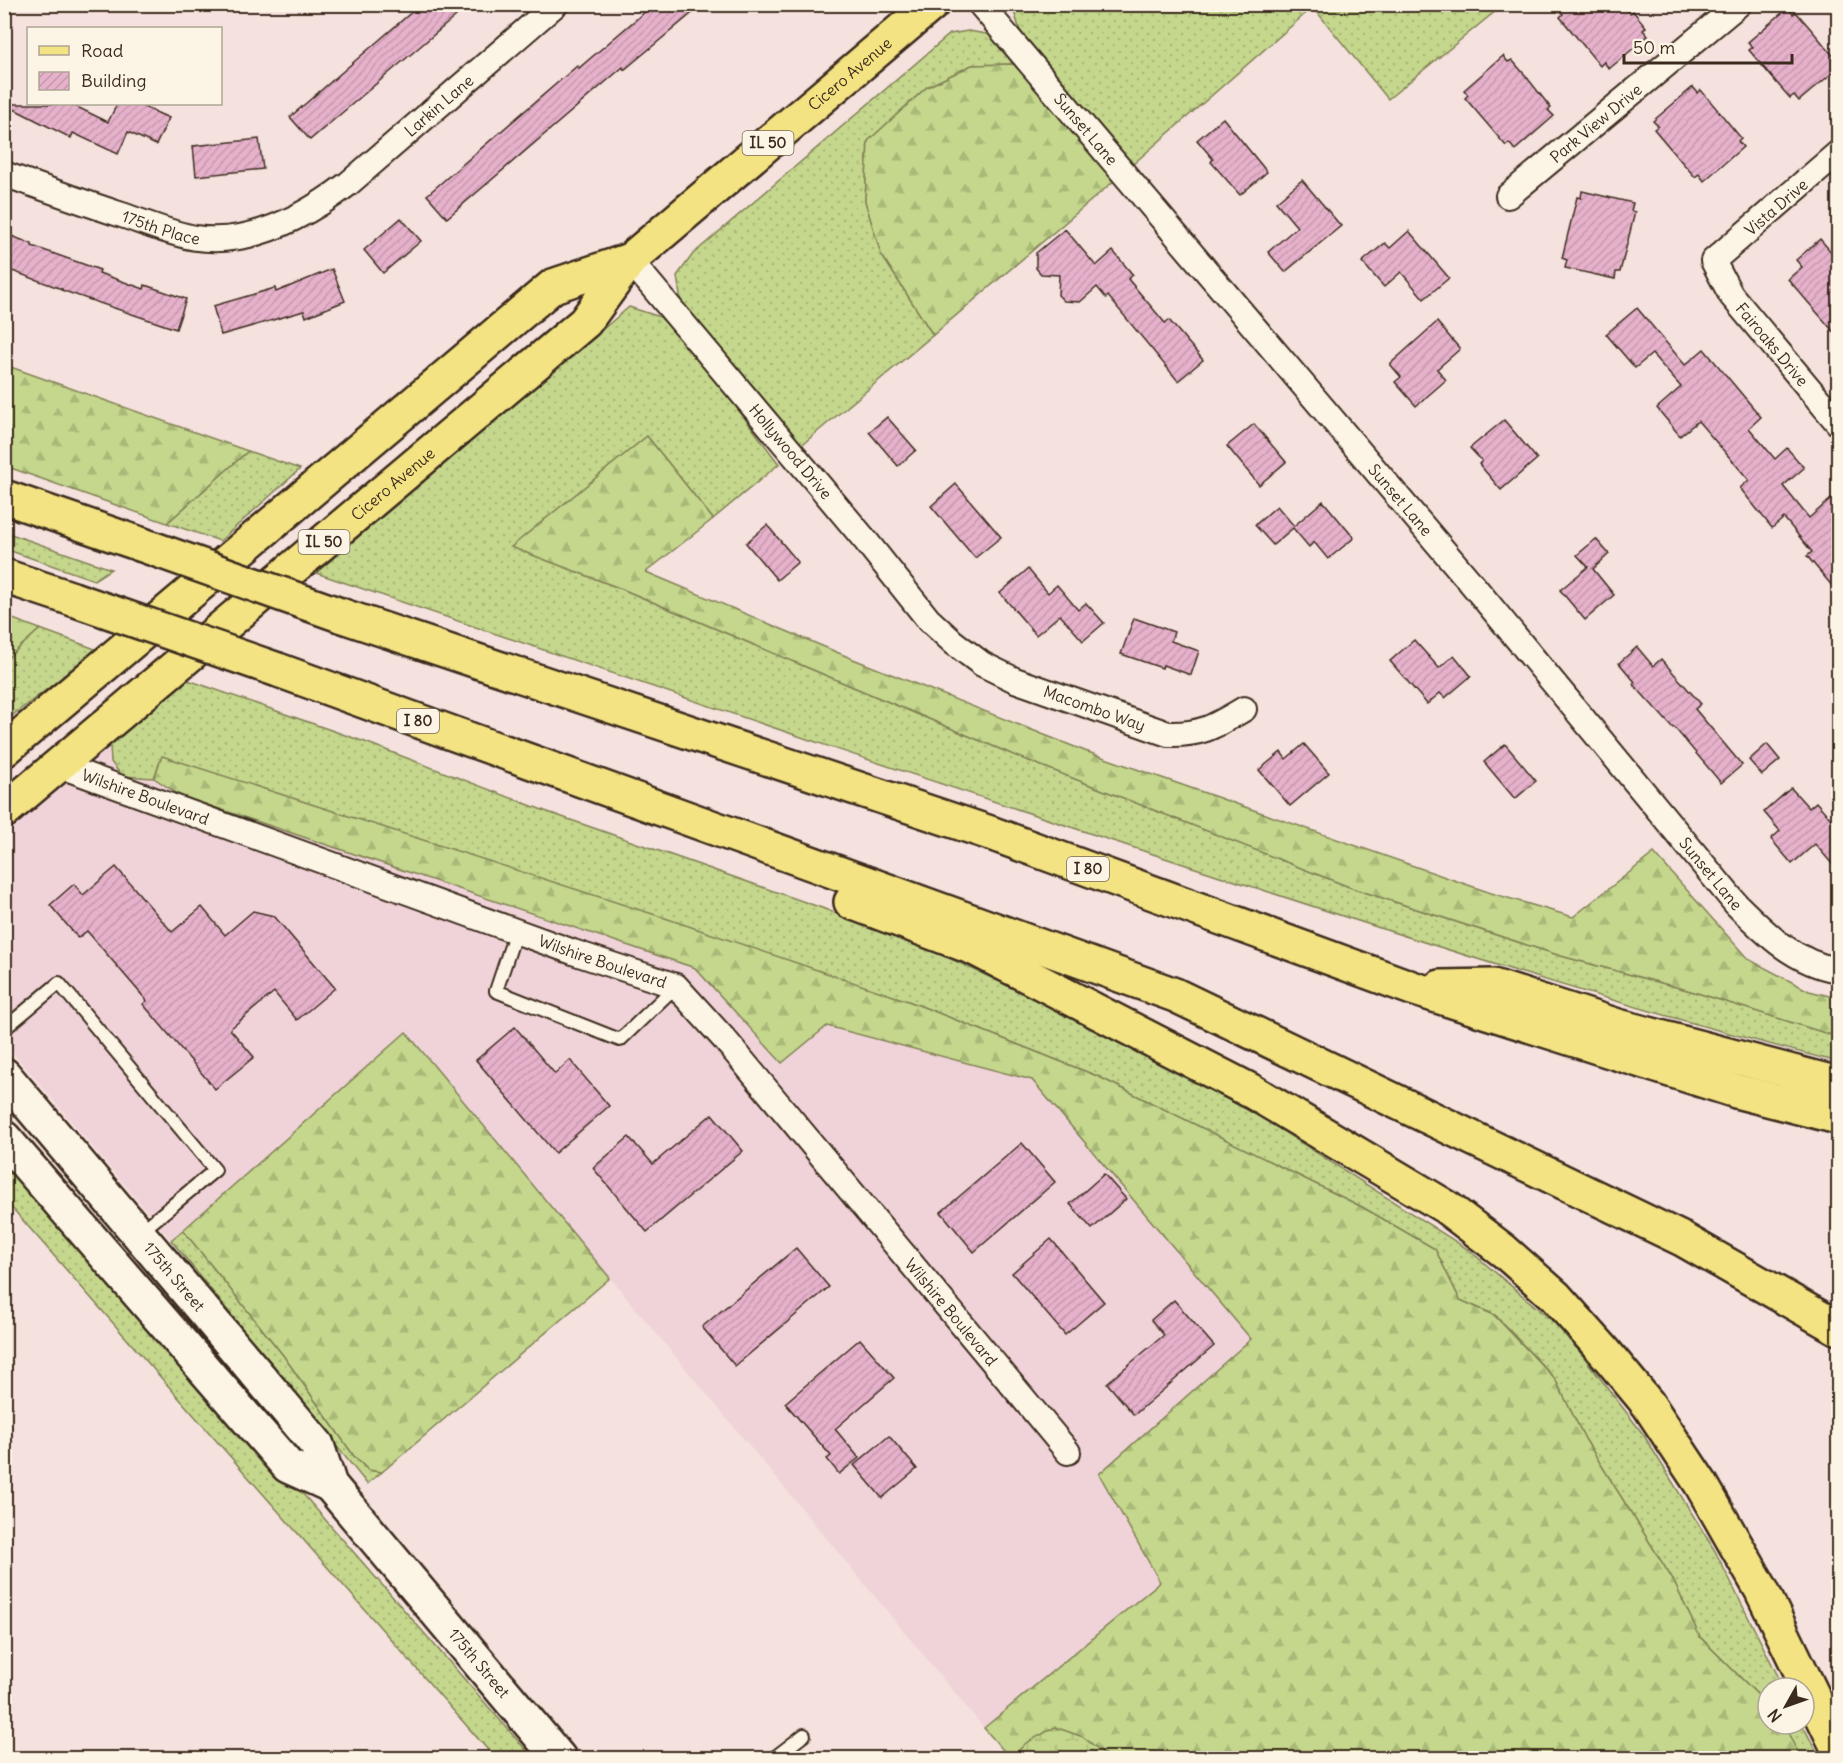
<svg xmlns="http://www.w3.org/2000/svg" width="1843" height="1763" viewBox="0 0 1843 1763" font-family="Delius,sans-serif">
<style>
.built{fill:#f0d3d8}
.grass{fill:url(#grass-dots);stroke:#808055;stroke-width:1.5}
.forest{fill:url(#forest-firs);stroke:#808055;stroke-width:1.5}
.wetland{fill:url(#wetland-marsh);stroke:#808055;stroke-width:1.5}
.building{fill:url(#building-hatch);stroke:#3b2a1e;stroke-width:1.5}
.lines{fill:none;stroke-linecap:round;stroke-linejoin:round}
.lane-casing{stroke:#3b2a1e;stroke-width:16}
.street-casing{stroke:#3b2a1e;stroke-width:28}
.secondary-casing{stroke:#3b2a1e;stroke-width:38}
.primary-casing{stroke:#3b2a1e;stroke-width:38}
.highway-casing{stroke:#3b2a1e;stroke-width:38}
.lane{stroke:#fcf5e5;stroke-width:12}
.street{stroke:#fcf5e5;stroke-width:24}
.secondary{stroke:#fcf5e5;stroke-width:33}
.primary{stroke:#f4e382;stroke-width:33}
.highway{stroke:#f4e382;stroke-width:33}
.highway-bridge-casing{stroke:#3b2a1e;stroke-width:38;stroke-linecap:butt}
.highway-bridge{stroke:#f4e382;stroke-width:33}
.labels{text-anchor:middle;stroke-width:4.5;stroke-linejoin:round;paint-order:stroke}
.shield{fill:#fcf5e5;stroke:#75675a;stroke-width:1.5}
.shield-label{font-size:15px;font-weight:bold;fill:#3b2a1e}
.street-label{font-size:16px;fill:#3b2a1e;stroke:#fcf5e5}
</style>
<defs>
<pattern id="grass-dots" width="8" height="8" patternUnits="userSpaceOnUse" patternTransform="scale(1.5)"><rect width="8" height="8" fill="#c4d78c"/><path d="M2 2h.1M6 6h.1" fill="none" stroke="#a9b978" stroke-width="1.8" stroke-linecap="round"/></pattern>
<pattern id="forest-firs" width="22" height="20" patternUnits="userSpaceOnUse" patternTransform="scale(1.5)"><rect width="22" height="20" fill="#c4d78c"/><path d="M5 1l3.5 6h-7zM16 11l3.5 6h-7z" fill="#a9b978"/></pattern>
<pattern id="wetland-marsh" width="20" height="14" patternUnits="userSpaceOnUse" patternTransform="scale(1.5)"><rect width="20" height="14" fill="#c4d78c"/><path d="M1 5h8M5 5V1M11 12h8M15 12V8" fill="none" stroke="#a9b978"/></pattern>
<pattern id="building-hatch" width="6" height="6" patternUnits="userSpaceOnUse" patternTransform="scale(1.5)"><rect width="6" height="6" fill="#e6b1cb"/><path d="M-1 1l2-2M0 6l6-6M5 7l2-2" fill="none" stroke="#c698ae"/></pattern>
</defs>
<rect width="100%" height="100%" fill="#f5e1dd"/>
<filter id="ink" filterUnits="userSpaceOnUse"><feTurbulence type="fractalNoise" baseFrequency=".0167" numOctaves="2"/><feDisplacementMap in="SourceGraphic" scale="12" xChannelSelector="R" yChannelSelector="G"/><feConvolveMatrix kernelMatrix="1 2 1 2 8 2 1 2 1" color-interpolation-filters="sRGB"/></filter>
<g filter="url(#ink)">
<path class="built" d="M110,745l1,17 12,14 31,2 27,18 514,172 86,95 46,-37 205,54 220,259 -153,135 61,108 -176,146 -578,-696 -235,208 -166,-197 -1,-211z"/>
<g class="grass">
<path d="M1012,5v-1l491,1 -115,94 -75,-92 -181,158 -112,-134z"/>
<path d="M968,31l25,4 22,29 -43,1 -45,22 -59,54 -3,60 16,53 52,81 -135,113 -117,-146 -4,-26 16,-22 257,-220z"/>
<path d="M629,307l31,10 38,39 81,108 -66,55 -66,-83 -135,111 110,42 392,166 338,133 209,68 130,35 147,46v25c-249,-63 -493,-145 -737,-225 -262,-87 -524,-174 -785,-264z"/>
<path d="M248,451l52,18 -80,72 -53,-18z"/>
<path d="M5,532l106,37 -17,11 -89,-31z"/>
<path d="M40,629l58,21 -93,71v-61z"/>
<path d="M188,680l177,62 180,69 277,97 127,50 83,39 219,114 218,139 94,80 80,104 72,117 69,137h-16v17l-68,-68 -27,-57 -88,-141 -30,-60 -60,-64 -35,-15 -25,-51 -73,-42 -265,-131 -189,-75 -746,-244 -8,21 -32,-2 -11,-14 -1,-17z"/>
<path d="M18,1167l515,591h-38l-490,-558 -1,-26z"/>
<path d="M183,1230l100,125 71,101 14,14 14,2 -15,12 -196,-244z"/>
<path d="M1784,1724h18l18,34h-20z"/>
</g>
<g class="forest">
<path d="M1015,64l99,117 -181,154 -52,-81 -16,-53 3,-60 59,-54 45,-22z"/>
<path d="M5,365l243,86 -81,72 -162,-57z"/>
<path d="M647,436l66,83 -67,53 207,87 232,92 406,142 82,24 81,-64 94,106 61,32 29,7v39l-147,-46 -130,-35 -209,-68 -338,-133 -392,-166 -111,-42z"/>
<path d="M5,616l35,13 -35,31 -1,-44z"/>
<path d="M162,756l503,162 243,83 189,75 265,131 73,42 25,51 34,15 61,64 30,60 88,141 27,57 68,68v19h16l16,34h-691l-26,-21 -73,21 -26,-30 176,-146 -61,-108 152,-135 -219,-259 -205,-54 -45,37 -87,-95 -514,-172 -27,-18z"/>
<path d="M406,1032l204,246 -228,194 -14,-2 -14,-14 -71,-101 -100,-125z"/>
</g>
<path class="wetland" d="M1055,1727l28,10 26,21h-98l15,-15z"/>
<g class="building">
<path d="M421,4h25l10,12 -146,124 -20,-23z"/>
<path d="M654,4h49l-79,66 -1,-3 -176,151 -20,-23 150,-129 2,2z"/>
<path d="M1554,4h68l8,9 3,-2 13,16 -3,3 5,6 -39,33 -5,-7 -4,4 -40,-49 3,-3z"/>
<path d="M1788,8l5,6 3,-2 13,15 27,32 -3,3 5,6 -39,33 -5,-6 -4,3 -14,-16 -27,-32 4,-3 -5,-5z"/>
<path d="M1503,56l5,6 4,-2 13,15 26,33 -3,2 6,6 -39,34 -6,-7 -3,3 -41,-48 3,-3 -4,-5z"/>
<path d="M1693,87l5,6 3,-3 40,48 -3,3 5,6 -39,34 -5,-7 -4,3 -14,-16 -27,-32 4,-3 -5,-5z"/>
<path d="M4,104h67l37,18 9,-18h20l32,14 -13,27 -28,-13 -10,22 -45,-21 -2,5z"/>
<path d="M1223,118l44,54 -27,23 -29,-33 2,-3 -16,-19z"/>
<path d="M259,139l4,30 -67,7 -3,-30z"/>
<path d="M1302,180l39,46 -56,46 -17,-20 29,-25 -21,-25z"/>
<path d="M1582,191l51,12 -2,8 4,1 -15,60h-4l-1,7 -50,-11 2,-8 -5,-2 15,-61 4,1z"/>
<path d="M401,218l20,23 -38,32 -19,-23z"/>
<path d="M1065,229l31,37 17,-15 20,24 -5,4 37,44 4,-3 34,40 -25,21 -70,-85 -2,2 -9,-11 -17,15 -16,-1 -6,-6 1,-20 -18,-1 -5,-6v-15z"/>
<path d="M1409,231l40,47 -25,21 -23,-27 -17,15 -22,-25 23,-19 5,5z"/>
<path d="M4,233l28,11v2l68,24 -1,3 45,16 1,-4 41,14 -10,30 -115,-39 1,-1 -58,-21z"/>
<path d="M1820,239l19,22v77l-51,-59 14,-12 -6,-7z"/>
<path d="M332,269l13,32 -39,16 -2,-6 -83,24 -8,-29 62,-18 1,4z"/>
<path d="M1637,308l48,57 19,-16 57,68 -12,11 26,31 12,-11 17,20 -21,18 26,32 22,-19 8,9v86l-32,-38 5,-4 -28,-34 -12,10 -32,-40 9,-8 -51,-59 -18,15 -23,-28 24,-21 -29,-33 -17,14 -29,-34z"/>
<path d="M1437,322l23,27 -23,20 9,11 -30,26 -21,-24 6,-5 -11,-13z"/>
<path d="M887,417l29,33 -18,16 -29,-34z"/>
<path d="M1504,420l33,39 -36,31 -22,-26 3,-3 -12,-13z"/>
<path d="M1254,424l32,38 -27,23 -32,-39z"/>
<path d="M956,484l45,53 -26,21 -44,-52z"/>
<path d="M1323,501l31,37 -26,21 -14,-17 -5,5 -16,-19 -20,17 -18,-20 22,-19 17,20z"/>
<path d="M767,525l31,37 -21,18 -31,-37z"/>
<path d="M1596,539l13,15 -16,15 21,26 -29,25 -25,-30 28,-23 -11,-12z"/>
<path d="M1028,569l20,24 9,-8 21,25 8,-7 18,20 -21,18 -23,-26 -24,20 -36,-42z"/>
<path d="M1134,618l40,14 -3,9 28,10 -8,24 -28,-10 -1,3 -41,-14z"/>
<path d="M1414,640l25,28 15,-13 17,21 -26,22 -5,-5 -13,11 -37,-43z"/>
<path d="M1637,647l16,19 8,-7 40,45 -6,5 47,56 -21,18 -47,-56 -1,1 -40,-44 2,-2 -16,-19z"/>
<path d="M1304,744l25,29 -39,33 -31,-36 22,-18 5,7z"/>
<path d="M1505,744l31,37 -21,18 -31,-37z"/>
<path d="M1767,744l13,16 -18,15 -13,-15z"/>
<path d="M1791,788l18,20 7,-6 23,26v44l-24,-28 -23,20 -21,-25 9,-8 -16,-19z"/>
<path d="M116,867l56,65 30,-25 23,28 28,-24 21,5 61,72 -38,32 -23,-28 -44,37 24,28 -39,32 -72,-85 4,-3 -60,-70 -9,7 -28,-33 24,-21 9,11z"/>
<path d="M515,1027l40,47 15,-14 39,46 -54,47 -79,-93z"/>
<path d="M712,1114l31,37 -96,81 -54,-64 36,-31 24,27z"/>
<path d="M1022,1143l33,39 -81,70 -33,-40z"/>
<path d="M1104,1174l22,25 -34,30 -22,-25z"/>
<path d="M1051,1239l53,63 -39,33 -53,-62z"/>
<path d="M796,1248l33,39 -94,79 -33,-39z"/>
<path d="M1174,1300l40,46 -80,69 -27,-32 57,-48 -13,-15z"/>
<path d="M860,1339l34,39 -59,51 24,29 -20,16 -12,-15 4,-3 -46,-53z"/>
<path d="M889,1436l28,33 -35,29 -28,-33z"/>
</g>
<g class="lines">
<defs>
<g id="lane">
<path d="M516,931l-20,60 124,49 56,-54"/>
<path d="M4,1029l55,-46 156,187 -76,63"/>
<path d="M774,1758l30,-23"/>
</g>
<g id="street">
<path id="s1" d="M980,4l492,580 264,320c30,30 59,59 102,66"/>
<path id="s2" d="M1838,153l-125,108 18,34 107,128"/>
<path id="s3" d="M4,174c39,14 78,28 118,41 24,8 49,19 74,23 55,8 111,-23 152,-54l208,-180"/>
<path id="s4" d="M1508,196l231,-192"/>
<path id="s5" d="M630,260l236,281 62,78 25,23 29,22 33,16 153,54c34,1 47,-8 76,-25"/>
<path id="s6" d="M58,765l515,187 103,34 50,55 342,411"/>
</g>
<g id="secondary">
<path id="s7" d="M4,1075l313,370 13,40 229,273"/>
<path d="M4,1138l284,328 42,19"/>
</g>
<g id="primary">
<path d="M4,750l549,-464 77,-26"/>
<path id="s8" d="M4,811l581,-489 45,-62 302,-256"/>
</g>
<g id="highway">
<path d="M4,497l136,47"/>
<path d="M4,576l69,23"/>
<path d="M340,615l653,219 419,154 324,103 102,26"/>
<path d="M278,670l897,325 509,245 154,88"/>
<path d="M851,902l123,46 279,144 193,115 58,44 51,45 49,55 44,53 53,80 60,105 77,159"/>
<path d="M1440,987l53,-1 125,40 220,58"/>
</g>
</defs>
<use href="#lane" class="lane-casing"/>
<use href="#street" class="street-casing"/>
<use href="#secondary" class="secondary-casing"/>
<use href="#primary" class="primary-casing"/>
<use href="#highway" class="highway-casing"/>
<use href="#lane" class="lane"/>
<use href="#street" class="street"/>
<use href="#secondary" class="secondary"/>
<use href="#primary" class="primary"/>
<use href="#highway" class="highway"/>
<defs>
<g id="highway-bridge">
<path d="M140,544l200,71"/>
<path d="M73,599l205,71"/>
</g>
</defs>
<use href="#highway-bridge" class="highway-bridge-casing"/>
<use href="#highway-bridge" class="highway-bridge"/>
</g>
</g>
<g class="labels">
<g class="shield">
<rect x="742.5" y="131" width="51" height="24" rx="4.5"/>
<rect x="298.5" y="530" width="51" height="24" rx="4.5"/>
<rect x="397" y="709" width="42" height="24" rx="4.5"/>
<rect x="1067" y="857" width="42" height="24" rx="4.5"/>
</g>
<g class="shield-label">
<text x="768" y="148">IL 50</text>
<text x="324" y="547">IL 50</text>
<text x="418" y="726">I 80</text>
<text x="1088" y="874">I 80</text>
</g>
<g class="street-label">
<text dy="6" stroke="none"><textPath href="#s8" startOffset="1124">Cicero Avenue</textPath></text>
<text dy="6" stroke="none"><textPath href="#s3" startOffset="488">Larkin Lane</textPath></text>
<text dy="6" stroke="none"><textPath href="#s4" startOffset="114">Park View Drive</textPath></text>
<text dy="6" stroke="none"><textPath href="#s1" startOffset="164">Sunset Lane</textPath></text>
<text transform="translate(1776 207) rotate(-41)" y="6">Vista Drive</text>
<text dy="6" stroke="none"><textPath href="#s3" startOffset="166">175th Place</textPath></text>
<text dy="6" stroke="none"><textPath href="#s2" startOffset="268">Fairoaks Drive</textPath></text>
<text dy="6" stroke="none"><textPath href="#s5" startOffset="250">Hollywood Drive</textPath></text>
<text dy="6" stroke="none"><textPath href="#s8" startOffset="508">Cicero Avenue</textPath></text>
<text dy="6" stroke="none"><textPath href="#s1" startOffset="650">Sunset Lane</textPath></text>
<text dy="6" stroke="none"><textPath href="#s5" startOffset="658">Macombo Way</textPath></text>
<text dy="6" stroke="none"><textPath href="#s6" startOffset="93">Wilshire Boulevard</textPath></text>
<text dy="6" stroke="none"><textPath href="#s1" startOffset="1136">Sunset Lane</textPath></text>
<text dy="6" stroke="none"><textPath href="#s6" startOffset="579">Wilshire Boulevard</textPath></text>
<text dy="6" stroke="none"><textPath href="#s7" startOffset="264">175th Street</textPath></text>
<text dy="6" stroke="none"><textPath href="#s6" startOffset="1083">Wilshire Boulevard</textPath></text>
<text dy="6" stroke="none"><textPath href="#s7" startOffset="759">175th Street</textPath></text>
</g>
</g>
<rect width="1843" height="1763" fill="none" stroke="#fcf5e5" stroke-width="24"/>
<rect x="12" y="12" width="1819" height="1739" fill="none" stroke="#3b2a1e" stroke-width="2" filter="url(#ink)"/>
<rect x="27" y="27" width="195" height="78" fill="#fcf5e5" stroke="#afa495" stroke-width="1.5"/>
<rect x="39" y="46" width="30" height="9" fill="#f4e382" stroke="#afa495" stroke-width="1.5"/>
<text x="81" y="57" font-size="18" fill="#3b2a1e">Road</text>
<rect x="39" y="72" width="30" height="18" fill="url(#building-hatch)" stroke="#afa495" stroke-width="1.5"/>
<text x="81" y="87" font-size="18" fill="#3b2a1e">Building</text>
<g transform="translate(1786 1706) rotate(230)"><circle r="28" fill="#fcf5e5" stroke="#afa495" stroke-width="1.5"/>
<path d="M0-4.5L10 22L0 15L-10 22Z" fill="#3b2a1e"/>
<text y="-9" font-size="16" font-weight="bold" text-anchor="middle" fill="#3b2a1e">N</text>
</g>
<path d="M1624 54v9h168v-9" fill="none" stroke="#3b2a1e" stroke-width="3"/>
<text x="1633" y="54" font-size="18" fill="#3b2a1e" stroke="#fcf5e5" stroke-width="4.5" paint-order="stroke">50 m</text>
</svg>
